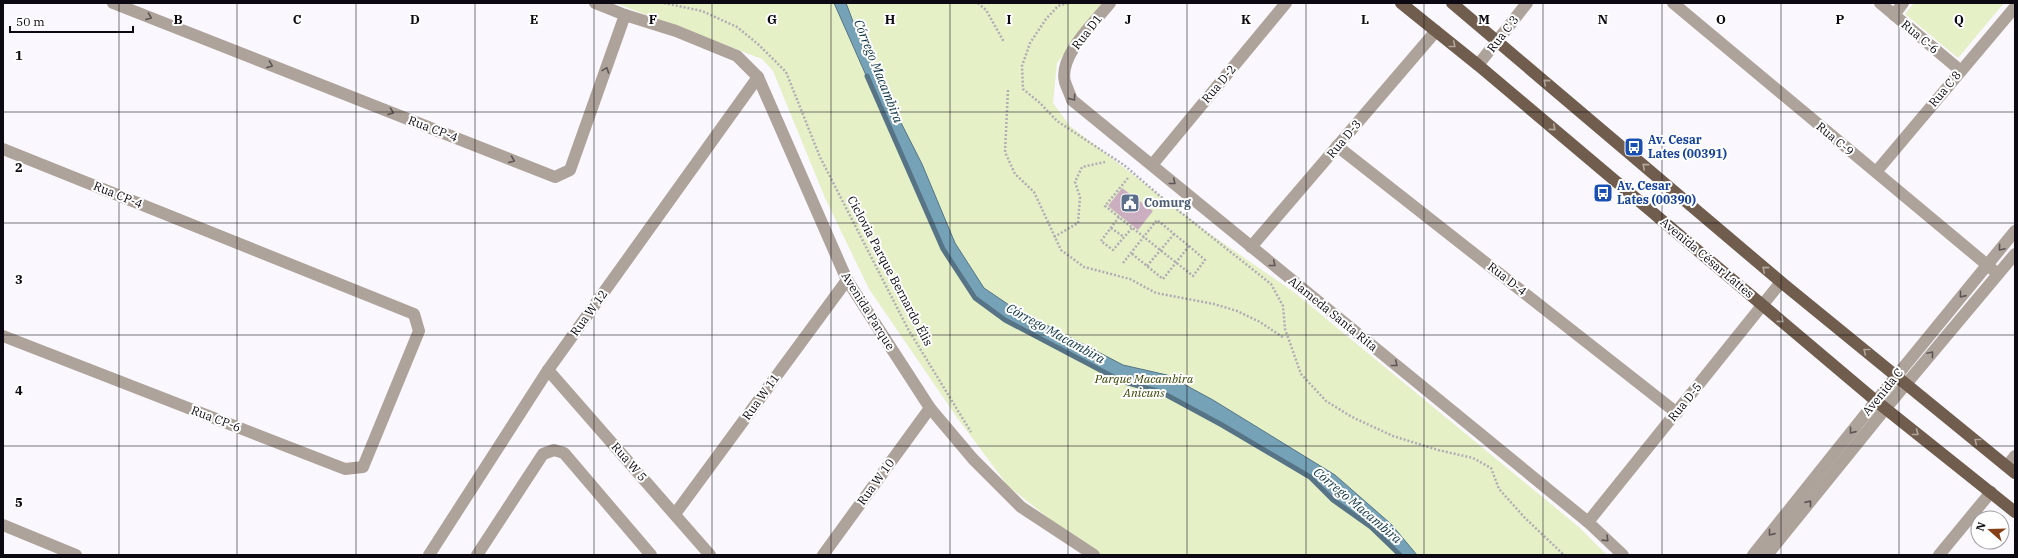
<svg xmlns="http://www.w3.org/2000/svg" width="2018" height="558" viewBox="0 0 2018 558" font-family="'IBM Plex Serif',serif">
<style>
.green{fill:#e5f0c7}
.water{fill:#76a2b7;stroke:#567486}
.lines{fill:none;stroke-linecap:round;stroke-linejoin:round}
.stream{stroke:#567486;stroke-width:5}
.building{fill:#cbafc0}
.path{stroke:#b0adb4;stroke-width:2.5;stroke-dasharray:2 2;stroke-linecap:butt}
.minor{stroke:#aea39a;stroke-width:12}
.tertiary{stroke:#aea39a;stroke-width:12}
.primary{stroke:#705d4d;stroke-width:12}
.oneway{stroke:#5e5656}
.oneway2{stroke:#b0a69d}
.grid{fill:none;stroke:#0d0912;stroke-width:1;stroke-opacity:0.55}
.labels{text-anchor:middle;stroke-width:4;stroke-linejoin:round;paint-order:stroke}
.street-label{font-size:12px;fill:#0d0912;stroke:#fff}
.transit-label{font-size:12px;font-weight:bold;fill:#164399;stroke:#fff;text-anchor:start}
.service-label{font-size:12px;font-weight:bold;fill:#4e5e75;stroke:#fff;text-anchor:start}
.park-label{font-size:12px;font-style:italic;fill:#394500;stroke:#fff}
.water-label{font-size:13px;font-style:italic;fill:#0e3545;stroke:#fff}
.grid-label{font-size:13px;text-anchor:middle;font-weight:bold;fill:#0d0912;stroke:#fff;stroke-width:4;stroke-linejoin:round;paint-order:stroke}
</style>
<rect width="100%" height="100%" fill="#faf8fe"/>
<g class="green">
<path d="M615,3h491l-49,60 -4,40 17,23 136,105 89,62 285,235 27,27h-507l-39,-27 -53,-42 -50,-67 -89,-130 -44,-91 -52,-127 -11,-12z"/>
<path d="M1914,3h90l-46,55 -53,-44z"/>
</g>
<path class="water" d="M834,3h12l18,47 58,114 33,79 29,45 28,19 111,58 44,10 46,25 122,75 56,49 26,31h-17l-29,-28 -38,-27 -23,-23 -88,-52 -60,-33 -41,-11 -116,-61 -30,-22 -32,-49z"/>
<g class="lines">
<path class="stream" d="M867,76l76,173 32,49 30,22 116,61 40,11 61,33 88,52 23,23 38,27 29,28"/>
</g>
<path class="building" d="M1122,188l31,23 -15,19 -30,-24z"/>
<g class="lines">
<g class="path">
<path d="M664,3l38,8 35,16 22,18 27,27 34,85 88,172 63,103"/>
<path d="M978,3l8,7 18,32"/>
<path d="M1068,3l-10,3 -12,13 -16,24 -8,23 1,23 17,14 17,18 67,44 36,31 111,88 12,22 2,23 16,45 25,27 26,16 41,19 45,14 35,8 18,10 8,21 26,29 39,37"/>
<path d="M1008,90l-3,62 10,22 19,18 27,58 23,17 46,12 26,14 58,11 23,7 23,11 24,16"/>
<path d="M1128,178l-23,28 88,70 12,-16 -16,-14"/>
<path d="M1119,217l-18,24 12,9 19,-22"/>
<path d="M1111,228l13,9"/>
<path d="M1054,237l24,-14 2,-26 -5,-15 7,-15 23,-5"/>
<path d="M1123,263l34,-43 32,26 -26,33 -32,-26"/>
<path d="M1147,266l27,-32"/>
</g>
<g class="minor">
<path d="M113,3l442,174 15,-7 55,-155"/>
<path d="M595,3l30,12 51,16 61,25 21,21 89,203 83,128 43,51 48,48 73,48"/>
<path d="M1110,3c-15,19 -52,53 -45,79 2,6 5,12 7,18l516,422 35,33"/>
<path d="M1673,3l325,271"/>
<path d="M1880,3l81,68"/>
<path d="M1894,15l9,-12"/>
<path d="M1478,65l49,-62"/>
<path d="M1337,146l340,267"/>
<path d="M3,149l411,165 5,17 -56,136 -18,2 -342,-133"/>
<path d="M1152,165l134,-162"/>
<path d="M1876,172l139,-165"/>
<path d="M1251,247l185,-216"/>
<path d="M548,370l162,185"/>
<path d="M2007,466l8,-10"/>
<path d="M675,514l172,-234"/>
<path d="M1588,522l193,-240"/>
<path d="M3,525l73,30"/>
<path d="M429,555l119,-185 210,-293"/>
<path d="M477,555l66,-101 11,-4 10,3 87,102"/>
<path d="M823,555l107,-147"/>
<path d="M1939,555l52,-63"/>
</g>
<g class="tertiary">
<path d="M1753,555l123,-154 139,-170"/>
<path d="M1767,555l119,-147 129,-154"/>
</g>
<g class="primary">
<path d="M1401,3l77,62 398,336 139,111"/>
<path d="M1452,3l329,279 234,191"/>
</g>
</g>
<defs><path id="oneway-chevron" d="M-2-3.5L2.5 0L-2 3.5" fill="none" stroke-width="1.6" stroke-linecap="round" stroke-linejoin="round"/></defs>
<g class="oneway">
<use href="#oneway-chevron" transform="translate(149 17) rotate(21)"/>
<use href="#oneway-chevron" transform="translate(270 65) rotate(21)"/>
<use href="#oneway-chevron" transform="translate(606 70) rotate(-70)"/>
<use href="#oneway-chevron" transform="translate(1073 98) rotate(54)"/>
<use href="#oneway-chevron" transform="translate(391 112) rotate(21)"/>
<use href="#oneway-chevron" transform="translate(512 160) rotate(21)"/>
<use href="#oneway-chevron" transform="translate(1173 182) rotate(39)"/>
<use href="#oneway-chevron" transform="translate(2001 248) rotate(130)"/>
<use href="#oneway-chevron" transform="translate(1273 264) rotate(39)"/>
<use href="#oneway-chevron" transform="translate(1962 295) rotate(129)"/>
<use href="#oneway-chevron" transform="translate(1931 354) rotate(-50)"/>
<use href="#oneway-chevron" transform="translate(1395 364) rotate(39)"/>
<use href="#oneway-chevron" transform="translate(1852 431) rotate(129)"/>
<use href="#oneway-chevron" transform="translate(1809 503) rotate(-51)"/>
<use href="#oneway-chevron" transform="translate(1771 533) rotate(129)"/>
<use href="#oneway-chevron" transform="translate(1606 539) rotate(44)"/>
</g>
<g class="oneway2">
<use href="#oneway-chevron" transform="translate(1453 45) rotate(39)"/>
<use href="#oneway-chevron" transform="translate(1546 82) rotate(-140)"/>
<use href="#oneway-chevron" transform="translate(1553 128) rotate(40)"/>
<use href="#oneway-chevron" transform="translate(1645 166) rotate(-140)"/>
<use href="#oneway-chevron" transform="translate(1765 269) rotate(-140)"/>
<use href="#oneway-chevron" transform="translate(1781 320) rotate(40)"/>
<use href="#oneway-chevron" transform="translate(1866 351) rotate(-141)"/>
<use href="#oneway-chevron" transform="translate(1916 433) rotate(38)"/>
<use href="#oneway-chevron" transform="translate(1977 441) rotate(-141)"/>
</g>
<path class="grid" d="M119,3v552M237,3v552M356,3v552M475,3v552M594,3v552M712,3v552M831,3v552M950,3v552M1068,3v552M1187,3v552M1306,3v552M1424,3v552M1543,3v552M1662,3v552M1781,3v552M1899,3v552M3,112h2012M3,223h2012M3,335h2012M3,446h2012"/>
<defs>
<symbol id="bus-square" viewBox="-11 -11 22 22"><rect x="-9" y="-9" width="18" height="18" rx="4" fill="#1a4fb4" stroke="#fff"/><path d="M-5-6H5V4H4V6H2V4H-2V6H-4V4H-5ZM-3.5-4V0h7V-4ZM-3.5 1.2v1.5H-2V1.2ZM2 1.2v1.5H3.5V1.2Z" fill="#fff"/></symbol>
<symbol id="civic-square" viewBox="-11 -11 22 22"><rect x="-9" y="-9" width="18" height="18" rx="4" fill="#5c6f8a" stroke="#fff"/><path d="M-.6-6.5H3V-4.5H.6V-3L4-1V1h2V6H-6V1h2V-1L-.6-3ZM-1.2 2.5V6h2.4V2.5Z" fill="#fff"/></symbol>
</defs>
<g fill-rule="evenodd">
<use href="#bus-square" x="1623" y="136" width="22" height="22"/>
<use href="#bus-square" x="1592" y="182" width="22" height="22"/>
<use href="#civic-square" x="1119" y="192" width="22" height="22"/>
</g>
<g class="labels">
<g class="street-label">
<text transform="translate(1087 32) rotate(-52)" y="4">Rua D1</text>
<text transform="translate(1503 34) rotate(-52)" y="4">Rua C 3</text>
<text transform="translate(1920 37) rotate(40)" y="4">Rua C-6</text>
<text transform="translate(1219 84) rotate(-50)" y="4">Rua D-2</text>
<text transform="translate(1945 89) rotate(-50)" y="4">Rua C 8</text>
<text transform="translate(433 129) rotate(21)" y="4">Rua CP-4</text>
<text transform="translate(1344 139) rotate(-50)" y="4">Rua D-3</text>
<text transform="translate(1835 139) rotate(40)" y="4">Rua C-9</text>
<text transform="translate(118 195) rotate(22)" y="4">Rua CP-4</text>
<text transform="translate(1707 258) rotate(40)" y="4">Avenida César Lattes</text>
<text transform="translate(890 271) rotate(62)" y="4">Ciclovia Parque Bernardo Élis</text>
<text transform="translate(1507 279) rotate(38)" y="4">Rua D-4</text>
<text transform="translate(868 311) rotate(58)" y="4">Avenida Parque</text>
<text transform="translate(589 313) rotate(-54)" y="4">Rua W 12</text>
<text transform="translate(1333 314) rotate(39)" y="4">Alameda Santa Rita</text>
<text transform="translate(1883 392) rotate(-51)" y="4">Avenida C</text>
<text transform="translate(761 397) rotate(-54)" y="4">Rua W 11</text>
<text transform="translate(1685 402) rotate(-51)" y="4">Rua D-5</text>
<text transform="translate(216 419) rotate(21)" y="4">Rua CP-6</text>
<text transform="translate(629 462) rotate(49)" y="4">Rua W 5</text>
<text transform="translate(876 482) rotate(-54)" y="4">Rua W 10</text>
</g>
<g class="transit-label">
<text x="1648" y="144">Av. Cesar<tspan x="1648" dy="14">Lates (00391)</tspan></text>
<text x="1617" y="190">Av. Cesar<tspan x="1617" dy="14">Lates (00390)</tspan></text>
</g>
<g class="service-label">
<text x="1144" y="207">Comurg</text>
</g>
<g class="park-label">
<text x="1144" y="383">Parque Macambira<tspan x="1144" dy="14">Anicuns</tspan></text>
</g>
<g class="water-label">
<text transform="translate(879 71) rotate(68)" y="5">Córrego Macambira</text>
<text transform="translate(1056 333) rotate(29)" y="5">Córrego Macambira</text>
<text transform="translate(1358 505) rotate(40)" y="5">Córrego Macambira</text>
</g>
</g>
<g class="grid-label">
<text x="178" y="24">B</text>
<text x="297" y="24">C</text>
<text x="415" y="24">D</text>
<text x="534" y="24">E</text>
<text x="653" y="24">F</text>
<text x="772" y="24">G</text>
<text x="890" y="24">H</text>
<text x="1009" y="24">I</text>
<text x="1128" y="24">J</text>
<text x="1246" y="24">K</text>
<text x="1365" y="24">L</text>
<text x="1484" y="24">M</text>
<text x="1603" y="24">N</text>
<text x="1721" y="24">O</text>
<text x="1840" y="24">P</text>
<text x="1959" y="24">Q</text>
<text x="19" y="60">1</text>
<text x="19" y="172">2</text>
<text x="19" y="284">3</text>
<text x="19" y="395">4</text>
<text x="19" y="507">5</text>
</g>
<rect width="2018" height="558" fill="none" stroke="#0d0912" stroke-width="8"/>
<g transform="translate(1990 530) rotate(290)"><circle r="19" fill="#ffffff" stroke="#9e9da0"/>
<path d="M0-3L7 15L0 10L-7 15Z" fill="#854018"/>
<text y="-6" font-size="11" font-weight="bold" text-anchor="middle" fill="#0d0912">N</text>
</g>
<path d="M10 26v6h123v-6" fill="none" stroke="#0d0912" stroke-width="2"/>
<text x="16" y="26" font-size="12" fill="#0d0912" stroke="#ffffff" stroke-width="3" paint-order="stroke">50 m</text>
</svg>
